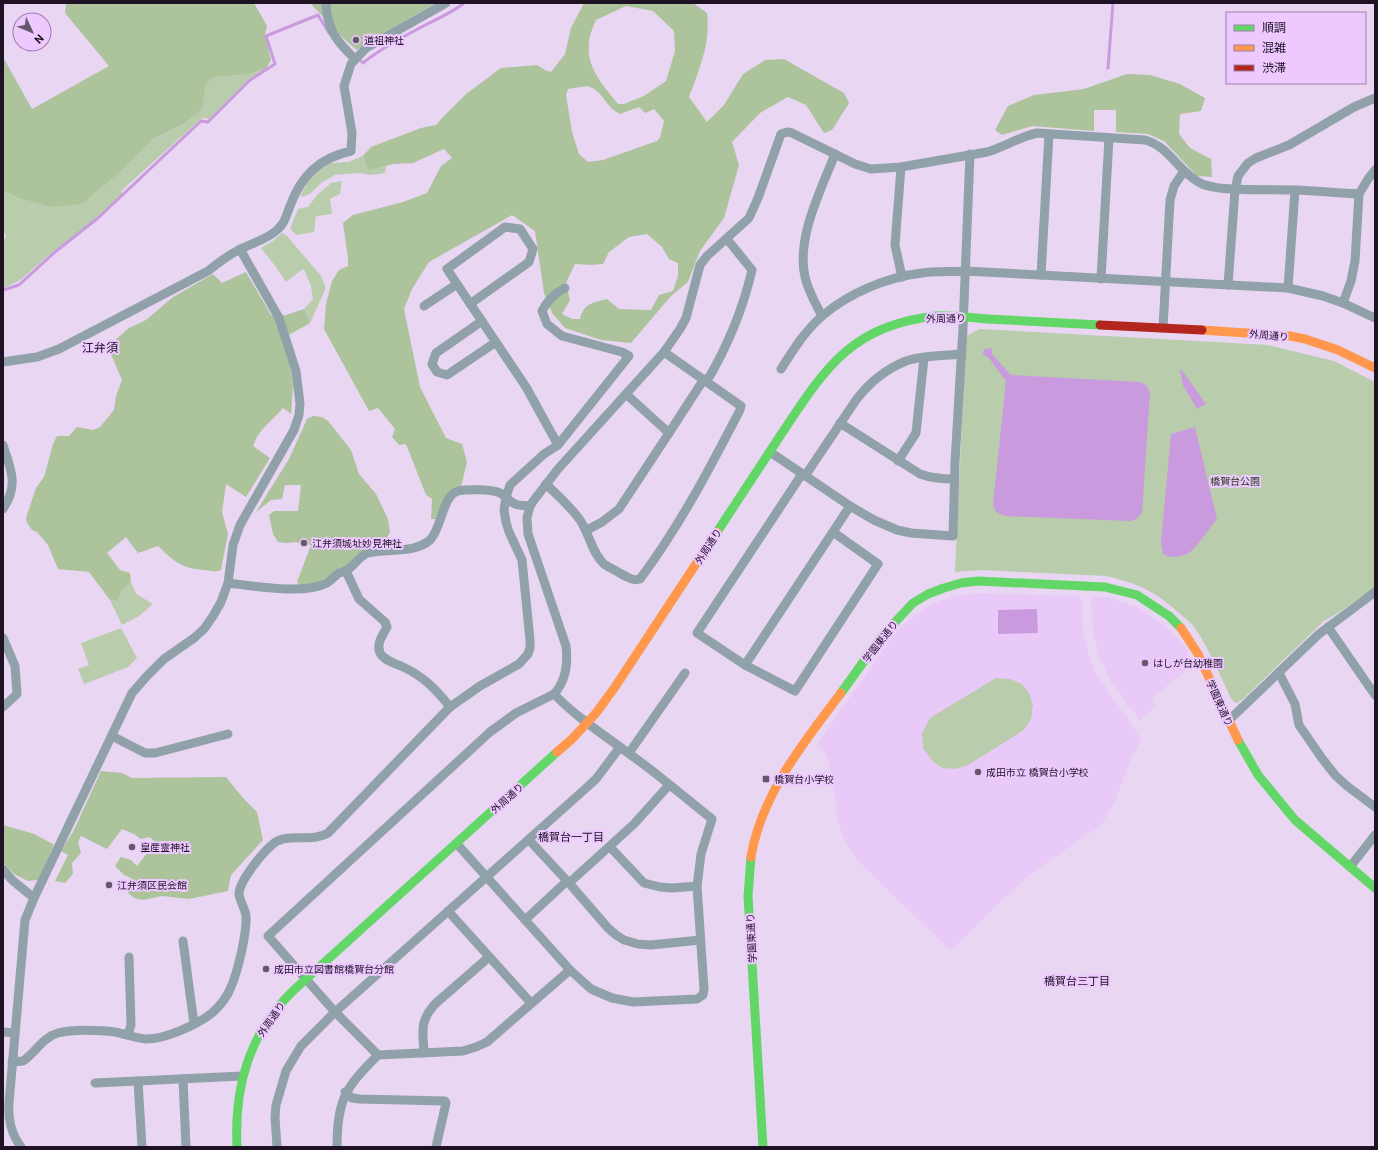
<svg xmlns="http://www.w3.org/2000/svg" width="1378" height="1150" viewBox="0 0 1378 1150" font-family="Roboto,'Noto Sans JP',sans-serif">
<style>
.built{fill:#e8c9f7}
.green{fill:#b9cdac}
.forest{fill:#acc39c;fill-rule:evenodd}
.water{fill:#ca9adf}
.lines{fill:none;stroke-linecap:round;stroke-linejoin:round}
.stream{stroke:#ca9adf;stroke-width:3}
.street{stroke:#90a1a9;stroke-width:9}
.fast{stroke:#63d668;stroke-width:9}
.slow{stroke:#ff974d;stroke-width:9}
.jam{stroke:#b3261e;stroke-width:9}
.poi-dot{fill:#66576d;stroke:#edc9ff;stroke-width:1.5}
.labels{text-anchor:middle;stroke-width:4;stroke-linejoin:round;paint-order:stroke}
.poi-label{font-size:10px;fill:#1f1225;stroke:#edc9ff;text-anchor:start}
.street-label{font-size:10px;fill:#1f1225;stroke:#edc9ff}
.park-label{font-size:10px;fill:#1f3510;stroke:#edc9ff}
.neighbourhood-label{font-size:11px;fill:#1f1225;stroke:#edc9ff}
.quarter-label{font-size:12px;fill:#1f1225;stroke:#edc9ff}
</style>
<rect width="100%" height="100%" fill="#e9d6f2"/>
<g class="built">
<path d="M974,593l104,3 4,4v18l2,17 5,20 5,15 47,69 -12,25 -16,42 -10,16 -7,7 -59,40 -20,17 -63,62h-6l-89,-86 -7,-9 -9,-17 -6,-17 -4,-39 -6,-24 -3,-5 -7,-7 76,-108 12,-13 26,-18 14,-6z"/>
<path d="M1091,597h17l31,11 28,20 21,22 -2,20 -35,29 5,7 -16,14 -28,-37 -13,-27 -6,-24z"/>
</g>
<g class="green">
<path d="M266,69l-16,9 -41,41 -7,-1 -81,73 2,3 -26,24 -42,32 -36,31 -16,7v-46l3,-5 -3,-11v-35l13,6 104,-25 33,-33 32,-16 17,-14 4,-24 8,-8 29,-2z"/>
<path d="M363,156l5,15 18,-5 -1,7 -14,2 -11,-2 -25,2 -14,8 -11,11 -9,3v-2l7,-14 11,-11 12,-7 17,-1z"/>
<path d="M342,181l-2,13 -10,5 2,15 -16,2 -2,16 -17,3 -7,-6 8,-20 10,-2 9,-12 14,-12z"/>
<path d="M282,233l5,3 34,40 5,12 -16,35 -6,-14 9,-10 -2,-13 -7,-17c-7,3 -12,9 -18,13l-10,-15 -15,-19 12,-7z"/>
<path d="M980,329l288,16 66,16 41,21v205l-37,26 -14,8 -82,79 -6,3 -4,-3c-12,-24 -22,-50 -37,-72 -4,-6 -11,-10 -16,-15 -24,-22 -42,-30 -73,-37l-126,-6 -25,2 11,-236z"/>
<path d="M131,582l5,12 17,10 -14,12 -17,9 -12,-25 8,1 4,-12z"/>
<path d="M121,628l16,30 -9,9 -44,17 -6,-15 11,-4 -8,-22z"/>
<path d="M996,678l14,1 12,5 7,9 4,12 -2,14 -7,11 -56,35 -12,4 -13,-1 -9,-5 -11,-15 -1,-14 8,-16z"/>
</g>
<g class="forest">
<path d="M66,3h188l13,23 -2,9 6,25 -5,9 -23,6 -29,2 -8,8 -4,24 -17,14 -32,16 -33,33 -39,32 -29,3 -36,-10 -13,-6v-134l29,52 77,-43 -44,-53z"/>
<path d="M310,3h126l-72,41 -7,6 -12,-10z"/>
<path d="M584,3h109l14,10c4,30 -8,57 -18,84l18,25 17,-17 19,-31 22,-14 19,-1 60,34 5,10 -17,27 -8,3 -18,-28 -18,-8 -28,16 -28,29 7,23 -15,53 -24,33 -12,31 -17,14 -40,47 -30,-3 -36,-12 -13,-15 -8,-20 -9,-62 -23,-16 -83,47 -17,27 -8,20 16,78 26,51 16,6 5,18 -6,25c-17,8 -19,15 -25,32h-5l1,-20 -6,-4 -20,-51 -7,1 -7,-8 3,-8 -17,-21 -9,3 -45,-82 2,-25 6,-23 7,-11 9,-4v-8l-5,-35 10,-8 50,-13 24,-9 14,-27 11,-8 -8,-9 -31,14 -20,1 -25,7 -5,-15 8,-9 50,-19 15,-3 6,-7 24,-24 35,-26 36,-3 8,5 6,2 14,-18 6,-26zM626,6l27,5 21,20 1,20 -9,30 -22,15 -20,8h-6c-14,-17 -32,-37 -29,-60 0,-8 4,-17 7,-24zM587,86c17,5 18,21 33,28l19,-7 6,6 9,-4 10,12 -4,17 -3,3 -54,19 -15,2 -9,-8 -7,-22 -6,-37 2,-6zM647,234l15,13 7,12 9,4v13l-5,15 -14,4 -8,15 -32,-1 -12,-10c-15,4 -23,4 -27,20h-8l-10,-5 8,-14 -4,-17 9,-19 16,1 12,-1 6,-12 20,-15z"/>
<path d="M1127,74l23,1 30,9 25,14 -4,13 -21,3 -1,20 11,14 21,11 1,18 -15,-1 -33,-35 -16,-7 -32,-2v-22h-22v21l-62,-5 -30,9 -7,-5 13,-24 26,-11 50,-6z"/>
<path d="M246,272l25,43h15l18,-6 6,14 -23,13 6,50 -2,28 -8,-6c-11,13 -25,22 -30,38l17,12 -24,39 -20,-13 -4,28 6,22 -7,36c-5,2 -10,1 -16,0 -22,-1 -32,-9 -47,-24l-20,7 -12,-16 -19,16 13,17 10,3 1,9 -9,7 -4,12 -8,-1 -21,-28 -31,-3 -10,-24 -11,-13 -5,-2 -5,-7 -1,-5 10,-30 8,-11 9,-33 4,-8h12l8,-9 16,3 7,-3 14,-17 2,-14 6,-16 -12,-28 3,-10 16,-14 17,-8 27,-23 40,-23 9,9z"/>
<path d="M313,416l9,1 6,4 23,29 8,24 17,20 12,25 2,13 -7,15 -35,18 -17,11 -17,8 -14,1 -3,-3 14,-37 -16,-3 -9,1 -8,-1 -5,-8 -4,-19 5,-4h24l3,-26h-16l-3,14 -11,1 -15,12 33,-53 18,-40z"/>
<path d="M101,771l21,2 10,5 94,-1 17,21 14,14 6,28 -32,35 -3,16 -39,8 -27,-3 -18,4 -10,-2 -6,-5 3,-15 -7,-3 -9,-9 6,-9 10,3 6,6 10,-13 8,-3 3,-5 -8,-8 -9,2 -7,-5 -12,-5 -15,20 -26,-13 -3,6 3,11 -9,10 1,11 -8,9 -10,-2 13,-26 -7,-4 13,-21z"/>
<path d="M3,825l31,9 19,10v3l-15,33 -10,1 -14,-7 -11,-12z"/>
</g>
<g class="water">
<path d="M992,348v6l19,21 129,7 6,3 4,7 -8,121 -6,6 -6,2 -126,-5 -9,-5 -2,-7 13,-123 -18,-24 -5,-2 1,-6z"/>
<path d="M1181,369l25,35 -9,5 -14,-24 -3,-15z"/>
<path d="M1195,427l22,92c-7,8 -19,27 -27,33 -7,5 -19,7 -27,2l-2,-12 10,-108z"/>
<path d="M1037,609l1,24 -40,1v-24z"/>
</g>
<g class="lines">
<g class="stream">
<path d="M361,61l2,2c16,-13 34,-23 53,-33 16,-9 33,-15 48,-27"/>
<path d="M1108,68l5,-65"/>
<path d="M3,290l16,-5 36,-33 43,-34 103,-97 7,1 42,-42 25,-16 -9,-28 52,-21 11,18"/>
</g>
<g class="street">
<path d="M326,3c1,26 10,38 29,56"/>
<path d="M901,167l-6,78 7,32"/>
<path d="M1041,275l8,-141"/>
<path d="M1101,279l8,-141"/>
<path d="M457,284l-10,-15 58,-42 15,2 13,20 -4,13 -59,42"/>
<path d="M1228,285l7,-95 3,-14 10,-13 8,-5 33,-13 65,-38 21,-9"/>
<path d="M1288,288l7,-98"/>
<path d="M1343,303l8,-22 4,-20 4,-67 9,-15 7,-9"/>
<path d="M822,316c-6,-12 -14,-25 -17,-39 -9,-39 16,-87 30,-123"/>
<path d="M482,321l-46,32 -4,11 5,8 10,3 49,-33"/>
<path d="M1163,328l7,-128 4,-14 10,-15"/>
<path d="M3,362l34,-5 22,-8 149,-78c10,-8 20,-16 31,-21 13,-7 27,-10 38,-20 8,-7 9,-14 13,-24 11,-30 29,-48 61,-55l1,-18 -8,-47 7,-22 15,-16 80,-45"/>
<path d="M781,369c12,-19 24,-38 41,-53 27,-23 65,-39 100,-43 14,-2 29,-1 43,-2l323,17 35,8 20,7 32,15"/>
<path d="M707,381c20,-34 36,-72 45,-111l-25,-31"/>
<path d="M840,423l80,51c11,4 22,5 34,5"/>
<path d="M669,433l35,-54"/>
<path d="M3,445c8,25 16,40 0,64"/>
<path d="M558,445l71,-89 -7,-4 -60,-16 -15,-12 -5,-13c5,-10 13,-18 23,-23"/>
<path d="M770,452l80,54 24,14 23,10 14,3 42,3 2,-74 8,-134 7,-174"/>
<path d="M898,461l18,-28 8,-75"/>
<path d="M802,474l-105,159 48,32 50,26 83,-127 -45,-32"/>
<path d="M805,476l51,-76c13,-17 30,-31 50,-39 17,-6 38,-5 55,-7"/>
<path d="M546,484c11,11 25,23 34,36 9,13 12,33 24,44 6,4 13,7 19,11 7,3 10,6 17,4 39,-52 70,-111 100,-169l1,-4 -77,-54"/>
<path d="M587,530l15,-8 17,-13 50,-76 -43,-39"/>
<path d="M346,571l13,28 26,23 2,5c-4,8 -11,16 -7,26 4,7 13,10 21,13 22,10 34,22 49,41"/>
<path d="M228,583c25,3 76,12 99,0 4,-3 8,-7 12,-10 3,-1 6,-1 8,-3 8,-5 12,-14 21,-17 20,-5 46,1 62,-13 12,-12 12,-44 28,-49 8,-2 35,-2 42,2 5,3 9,8 15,11 4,2 10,1 15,2"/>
<path d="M1328,627l47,68"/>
<path d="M3,638l12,28 2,28 -14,13"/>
<path d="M745,665l105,-159"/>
<path d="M1279,673l16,31 4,21 22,32 14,18 12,11 28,21"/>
<path d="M1228,721l91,-87 56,-42"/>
<path d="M112,736l33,17h10l73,-19"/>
<path d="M629,753l56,-80"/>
<path d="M529,840l40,43 39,45 8,7 8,5 14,4 13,1 49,-5"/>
<path d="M457,844l113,126 21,19 21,9 21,4 64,-3 6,-4 1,-6 -7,-103 4,-32 11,-35c-28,-22 -55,-46 -84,-66 -25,-19 -52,-36 -74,-59"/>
<path d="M610,847l34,36 16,4 12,1 25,-2"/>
<path d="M1350,867l25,-32"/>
<path d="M3,869l9,11 22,18"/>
<path d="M569,883l65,-59 35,-39"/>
<path d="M448,911l83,92"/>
<path d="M525,920l42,-39"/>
<path d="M183,941l11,83"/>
<path d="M570,970l-83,72 -11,5 -13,4 -85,4 -43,-43 -67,-76 222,-204 26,-19 38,-19c12,-13 14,-31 12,-48l-38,-112 -1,-16 3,-12 4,-6 24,-31 106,-117 16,-23 6,-11 14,-53 7,-9 42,-38 9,-20 23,-64 6,-2 5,1 63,31 16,5 30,-2 86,-15c17,-5 32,-15 50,-19l108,7c24,6 34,33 57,44 5,2 12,3 17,4 26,3 51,1 76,2 22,1 43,3 64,4"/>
<path d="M3,1032l12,1"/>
<path d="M128,1035l3,-10 -2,-68"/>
<path d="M424,1053c-1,-22 -5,-31 11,-49l54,-47"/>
<path d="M12,1062l11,-1c12,-8 20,-24 35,-28 14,-4 43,-3 57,-1 10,2 20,6 30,7 18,1 52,-14 67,-26 8,-7 15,-16 19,-26 7,-16 16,-54 15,-71 -1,-8 -7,-16 -7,-23 1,-13 24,-41 34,-49 13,-12 39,-1 55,-11l122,-126 30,-21 39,-22 9,-10 2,-6v-8l-8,-80 -13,-28 -3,-10 -2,-12 2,-13 4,-12 34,-31 14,-9 -32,-58 -69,-103 -33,22"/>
<path d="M183,1079l3,68"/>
<path d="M138,1081l4,66"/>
<path d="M95,1083l147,-7"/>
<path d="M345,1092l7,6 8,1 85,2 1,2 -10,44"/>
<path d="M21,1147c-10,-14 -13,-27 -12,-44l16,-183 9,-22 98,-205 15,-17 17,-17 30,-21 10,-9 9,-13 8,-14 7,-19 5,-38 7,-20 54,-95 5,-15 1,-11 -4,-33 -17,-53 -39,-69"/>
<path d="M277,1147l-2,-30 1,-12 10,-34 15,-25 34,-34 249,-222 12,-11 24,-32"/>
<path d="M337,1147c0,-47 8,-59 41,-92"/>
</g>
<g class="fast">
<path d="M717,532c21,-32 42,-64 63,-96 44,-66 70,-111 156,-120 17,-1 35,2 52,3 37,2 75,4 112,6"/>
<path d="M841,693l41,-57 31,-33 15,-9 16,-6 17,-5 17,-2 127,6 32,8 32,21 12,12"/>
<path d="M1238,740l20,35 37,45 80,68"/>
<path d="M751,857l-3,39 15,251"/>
<path d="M237,1147c-3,-61 12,-115 58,-158l262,-237"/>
</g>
<g class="slow">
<path d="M1202,330l88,6 15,3 33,11 37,18"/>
<path d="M1181,628l17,26 40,86"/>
<path d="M557,752l15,-13 24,-26 19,-26 102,-155"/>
<path d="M751,857c10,-62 53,-115 90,-164"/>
</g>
<path class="jam" d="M1100,325l102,5"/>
</g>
<g class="poi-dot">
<circle cx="356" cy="40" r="4"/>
<circle cx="304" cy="543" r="4"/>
<circle cx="1145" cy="663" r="4"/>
<circle cx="978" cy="772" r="4"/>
<rect x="762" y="775" width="8" height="8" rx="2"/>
<circle cx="132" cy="847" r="4"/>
<circle cx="109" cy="885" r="4"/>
<circle cx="266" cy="969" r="4"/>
</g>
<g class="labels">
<g class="poi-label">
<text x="364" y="44">道祖神社</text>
<text x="312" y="547">江弁須城址妙見神社</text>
<text x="1153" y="667">はしが台幼稚園</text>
<text x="986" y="776">成田市立 橋賀台小学校</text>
<text x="774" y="783">橋賀台小学校</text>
<text x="140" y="851">皇産霊神社</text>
<text x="117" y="889">江弁須区民会館</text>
<text x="274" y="973">成田市立図書館橋賀台分館</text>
</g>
<g class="street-label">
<text transform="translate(946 318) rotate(-1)" y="4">外周通り</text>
<text transform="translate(1269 335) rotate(5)" y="4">外周通り</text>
<text transform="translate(708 546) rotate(-57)" y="4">外周通り</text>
<text transform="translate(880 641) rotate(-52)" y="4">学園東通り</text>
<text transform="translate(1220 703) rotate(66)" y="4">学園東通り</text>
<text transform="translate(507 798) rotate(-42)" y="4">外周通り</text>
<text transform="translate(751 938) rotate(-93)" y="4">学園東通り</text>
<text transform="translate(271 1019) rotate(-55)" y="4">外周通り</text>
</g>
<g class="park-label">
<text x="1235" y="485">橋賀台公園</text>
</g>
<g class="neighbourhood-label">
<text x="571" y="841">橋賀台一丁目</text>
<text x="1077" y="985">橋賀台三丁目</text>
</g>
<g class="quarter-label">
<text x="100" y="352">江弁須</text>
</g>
</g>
<rect width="1378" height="1150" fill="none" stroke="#1f1225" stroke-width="8"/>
<rect x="1226" y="12" width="140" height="72" fill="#edc9ff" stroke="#9b80a8"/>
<rect x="1234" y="25" width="20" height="6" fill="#63d668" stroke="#9b80a8"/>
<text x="1262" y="32" font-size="12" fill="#1f1225">順調</text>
<rect x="1234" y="45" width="20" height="6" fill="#ff974d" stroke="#9b80a8"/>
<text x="1262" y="52" font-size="12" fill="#1f1225">混雑</text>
<rect x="1234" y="65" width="20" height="6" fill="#b3261e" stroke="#9b80a8"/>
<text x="1262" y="72" font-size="12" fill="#1f1225">渋滞</text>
<g transform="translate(32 32) rotate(134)"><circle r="19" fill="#edc9ff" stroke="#9b80a8"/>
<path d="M0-3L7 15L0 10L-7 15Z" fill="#66576d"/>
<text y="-6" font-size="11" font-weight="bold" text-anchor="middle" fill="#1f1225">N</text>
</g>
</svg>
